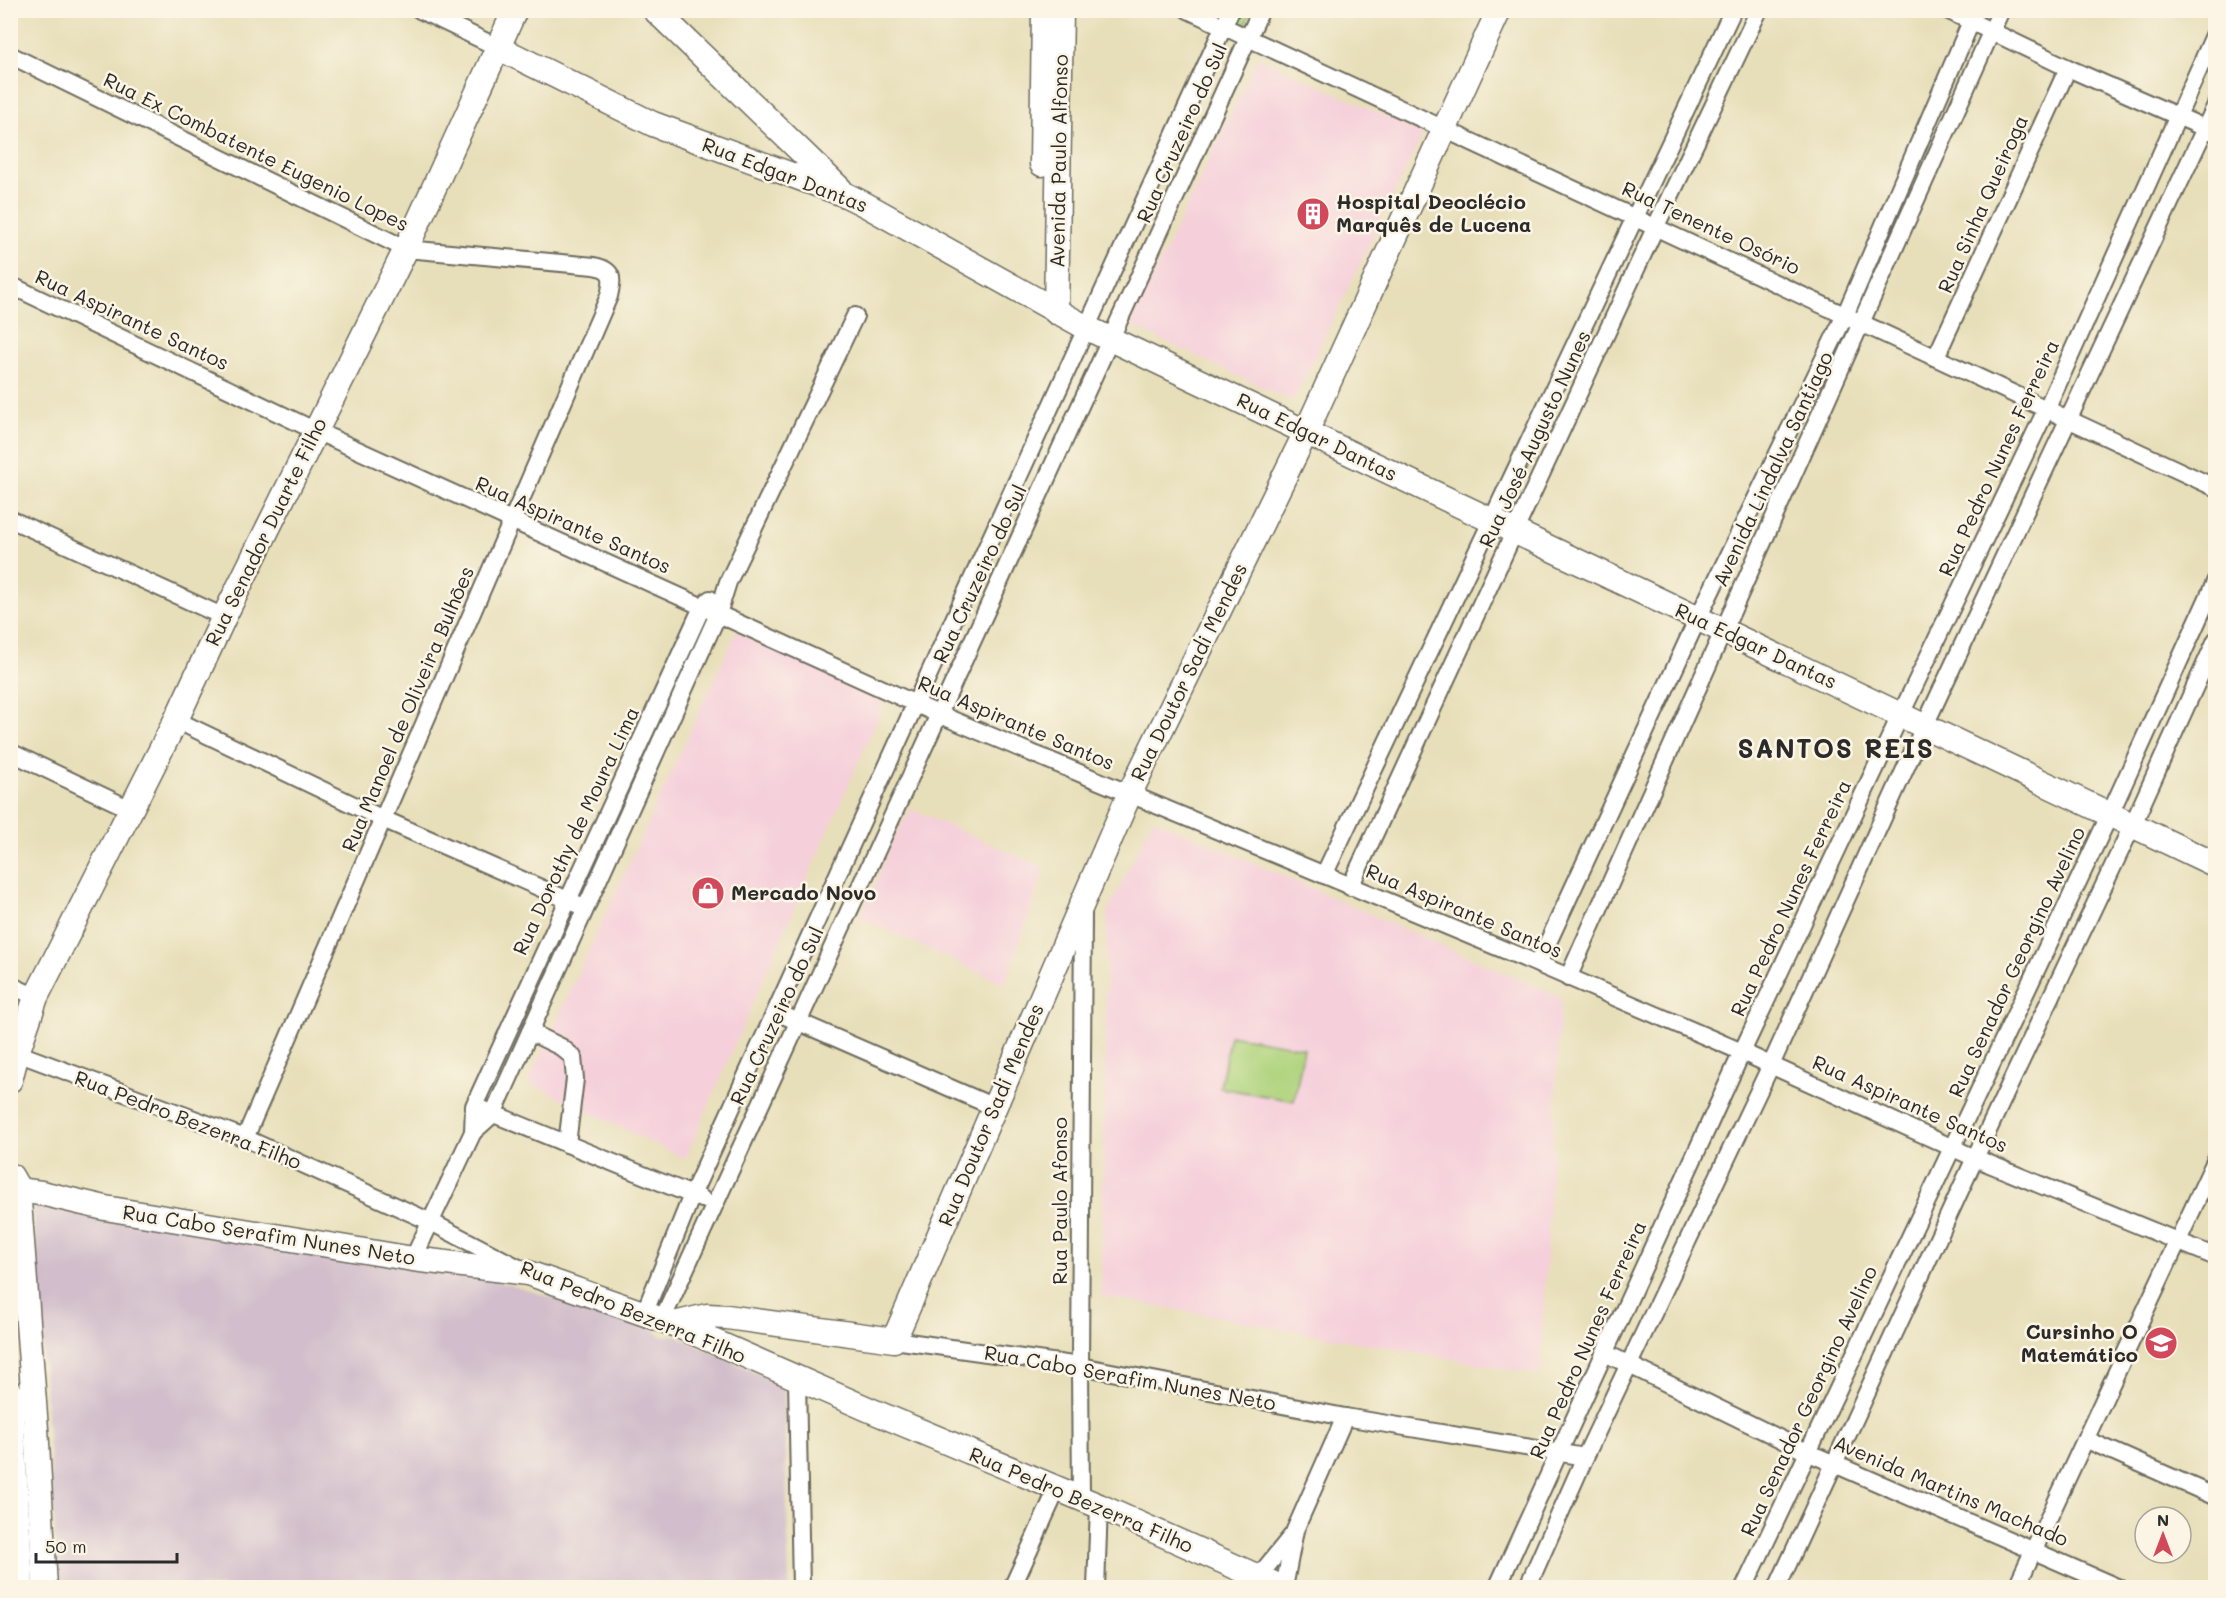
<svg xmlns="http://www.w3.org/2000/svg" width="2226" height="1598" viewBox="0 0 2226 1598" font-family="Mali,sans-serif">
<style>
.built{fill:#f5cfda}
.industrial{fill:#d1bdcb}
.green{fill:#aed37c;stroke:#6c7f54;stroke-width:1.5}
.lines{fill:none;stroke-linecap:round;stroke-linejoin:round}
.street-casing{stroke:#6d6a5d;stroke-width:20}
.secondary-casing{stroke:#6d6a5d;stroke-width:27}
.street{stroke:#fff;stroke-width:16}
.secondary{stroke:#fff;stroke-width:24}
.labels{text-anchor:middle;stroke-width:5;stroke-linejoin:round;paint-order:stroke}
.street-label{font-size:20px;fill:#2b2b2b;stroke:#fcf5e5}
.poi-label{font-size:20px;font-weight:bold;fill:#2b2b2b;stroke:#fcf5e5;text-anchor:start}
.district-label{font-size:26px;font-weight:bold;letter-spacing:1.5px;fill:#2b2b2b;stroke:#fcf5e5}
</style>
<rect width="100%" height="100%" fill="#fcf5e5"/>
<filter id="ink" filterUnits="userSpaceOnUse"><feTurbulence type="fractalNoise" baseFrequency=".0167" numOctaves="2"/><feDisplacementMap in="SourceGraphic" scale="12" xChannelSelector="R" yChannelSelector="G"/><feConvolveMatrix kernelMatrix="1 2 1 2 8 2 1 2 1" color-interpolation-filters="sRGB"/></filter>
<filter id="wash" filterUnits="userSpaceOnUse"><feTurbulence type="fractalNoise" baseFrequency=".008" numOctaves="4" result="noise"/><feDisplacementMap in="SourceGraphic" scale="24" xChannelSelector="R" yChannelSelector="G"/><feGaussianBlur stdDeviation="1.35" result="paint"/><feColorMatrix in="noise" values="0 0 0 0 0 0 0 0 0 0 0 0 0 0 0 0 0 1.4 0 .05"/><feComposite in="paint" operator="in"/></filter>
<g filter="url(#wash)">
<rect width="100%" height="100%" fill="#e7dfb9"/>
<g class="built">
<path d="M1258,57l165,77 -129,266 -8,-2 -156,-73z"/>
<path d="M736,632l105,41 43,30 -199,456 -157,-77z"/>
<path d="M911,809l134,59 -40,116 -145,-66 35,-82z"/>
<path d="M1153,819l408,179 -21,377 -439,-79 6,-383z"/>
</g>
<path class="industrial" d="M33,1201l430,70 188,56 11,10 14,-2 108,51 5,201h-731z"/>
<g class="green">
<path d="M1240,11h12l-7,14 -10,-2z"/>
<path d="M1230,1035l74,13 -10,53 -74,-13z"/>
</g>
</g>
<g filter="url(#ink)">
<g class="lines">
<defs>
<g id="street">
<path d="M420,10l79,38"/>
<path d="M1188,10c342,160 686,316 1028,478"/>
<path d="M1947,10l121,58 148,65"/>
<path d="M10,55l396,194 188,17c20,4 19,12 15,30l-364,842"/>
<path d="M10,285l306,146 622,283 600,250 204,88 233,106 241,99"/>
<path d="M1936,357l132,-289"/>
<path d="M10,519l214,98"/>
<path d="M176,720l207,99 194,85"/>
<path d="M10,752l120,57"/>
<path d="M1324,875l409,-865"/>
<path d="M1350,887l306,-661 103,-216"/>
<path d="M1538,964l160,-346 148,-305 130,-303"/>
<path d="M1568,978l433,-968"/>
<path d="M10,985l26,12"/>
<path d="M776,1012l218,95"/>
<path d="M530,1032l31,15 12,10 2,22 -8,65"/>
<path d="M17,1053l228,85 186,84 86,45"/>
<path d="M484,1110l218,89"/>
<path d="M473,1132l20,-18 225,-500 10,-32 127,-266"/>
<path d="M413,1259l60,-127 1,-26 228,-499 8,-8"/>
<path d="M644,1314l48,-119 539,-1185"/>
<path d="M662,1320l599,-1310"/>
<path d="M894,1340l186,26 265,51 240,40"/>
<path d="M1605,1353l202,99 312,136"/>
<path d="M797,1379l4,209"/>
<path d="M2085,1439l131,58"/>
<path d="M1081,1498l-1,-132 3,-455"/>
<path d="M1254,1587l5,-11 35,-43"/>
<path d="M1012,1588l45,-99"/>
<path d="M1096,1588l3,-82"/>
<path d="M1284,1588l11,-58 50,-113"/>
<path d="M1497,1588l245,-536 159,-338 146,-306 169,-377"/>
<path d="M1527,1588l58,-131 186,-392 154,-340 291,-620"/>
<path d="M1744,1588l366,-774 106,-234"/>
<path d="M1777,1588l198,-430 158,-334 83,-184"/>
<path d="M2016,1588l200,-429"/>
</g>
<g id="secondary">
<path d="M655,10l185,179"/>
<path d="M499,48l154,76 193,71 20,10 221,123 1129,537"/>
<path d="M1042,164l2,-154"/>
<path d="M1056,312l5,-302"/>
<path d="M10,1080l7,-27 19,-56 140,-277 48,-103 182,-368 109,-239"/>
<path d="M11,1176l7,12 19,255 8,145"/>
<path d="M10,1189l31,4 64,15 308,51 115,14 146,51 196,86 229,96 184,82"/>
<path d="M674,1324l33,-8 20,1 167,23 235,-545 177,-363 193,-422"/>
<path d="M10,1392l11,196"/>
</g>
</defs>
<use href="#street" class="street-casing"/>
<use href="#secondary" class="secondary-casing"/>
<use href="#street" class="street"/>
<use href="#secondary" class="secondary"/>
</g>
</g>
<defs>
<symbol id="building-disc" viewBox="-11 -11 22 22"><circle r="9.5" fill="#d1495b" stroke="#fcf5e5"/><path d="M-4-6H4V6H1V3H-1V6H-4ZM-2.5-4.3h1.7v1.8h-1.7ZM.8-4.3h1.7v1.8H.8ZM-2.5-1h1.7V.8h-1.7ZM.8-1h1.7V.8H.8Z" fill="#fff"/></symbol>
<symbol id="shop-disc" viewBox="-11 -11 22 22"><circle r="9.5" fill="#d1495b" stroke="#fcf5e5"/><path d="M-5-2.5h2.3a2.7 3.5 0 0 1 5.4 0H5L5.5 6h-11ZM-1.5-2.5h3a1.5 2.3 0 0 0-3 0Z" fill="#fff"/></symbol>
<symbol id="school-disc" viewBox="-11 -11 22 22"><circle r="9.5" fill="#d1495b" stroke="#fcf5e5"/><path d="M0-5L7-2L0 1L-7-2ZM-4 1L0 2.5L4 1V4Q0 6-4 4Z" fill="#fff"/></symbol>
</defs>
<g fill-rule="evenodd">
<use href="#building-disc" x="1294" y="195" width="38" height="38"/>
<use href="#shop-disc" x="689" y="874" width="38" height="38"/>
<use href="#school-disc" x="2142" y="1324" width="38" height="38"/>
</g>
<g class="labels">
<g class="street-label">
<text transform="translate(1182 133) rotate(-66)" y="7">Rua Cruzeiro do Sul</text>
<text transform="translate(256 152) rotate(26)" y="7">Rua Ex Combatente Eugenio Lopes</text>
<text transform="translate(1059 161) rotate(-89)" y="7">Avenida Paulo Alfonso</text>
<text transform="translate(785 175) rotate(21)" y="7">Rua Edgar Dantas</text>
<text transform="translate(1983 204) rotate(-66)" y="7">Rua Sinha Queiroga</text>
<text transform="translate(1711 228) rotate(25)" y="7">Rua Tenente Osório</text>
<text transform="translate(132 320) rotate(25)" y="7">Rua Aspirante Santos</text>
<text transform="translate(1317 437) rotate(26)" y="7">Rua Edgar Dantas</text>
<text transform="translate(1535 439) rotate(-65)" y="7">Rua José Augusto Nunes</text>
<text transform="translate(1999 458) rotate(-65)" y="7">Rua Pedro Nunes Ferreira</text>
<text transform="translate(1773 469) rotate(-65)" y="7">Avenida Lindalva Santiago</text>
<text transform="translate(573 525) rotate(24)" y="7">Rua Aspirante Santos</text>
<text transform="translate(266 532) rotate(-64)" y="7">Rua Senador Duarte Filho</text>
<text transform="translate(980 574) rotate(-65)" y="7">Rua Cruzeiro do Sul</text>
<text transform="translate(1756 646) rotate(25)" y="7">Rua Edgar Dantas</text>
<text transform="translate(1189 672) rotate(-64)" y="7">Rua Doutor Sadi Mendes</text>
<text transform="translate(408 709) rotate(-67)" y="7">Rua Manoel de Oliveira Bulhões</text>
<text transform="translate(1016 723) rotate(23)" y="7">Rua Aspirante Santos</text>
<text transform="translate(576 831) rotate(-65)" y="7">Rua Dorothy de Moura Lima</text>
<text transform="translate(1791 898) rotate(-65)" y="7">Rua Pedro Nunes Ferreira</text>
<text transform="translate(1464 911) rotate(23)" y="7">Rua Aspirante Santos</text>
<text transform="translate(2017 962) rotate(-65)" y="7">Rua Senador Georgino Avelino</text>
<text transform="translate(777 1016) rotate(-65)" y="7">Rua Cruzeiro do Sul</text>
<text transform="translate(1910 1104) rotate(24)" y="7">Rua Aspirante Santos</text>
<text transform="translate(991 1115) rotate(-67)" y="7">Rua Doutor Sadi Mendes</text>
<text transform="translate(188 1120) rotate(21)" y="7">Rua Pedro Bezerra Filho</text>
<text transform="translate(1060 1201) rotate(-90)" y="7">Rua Paulo Afonso</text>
<text transform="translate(269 1235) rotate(9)" y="7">Rua Cabo Serafim Nunes Neto</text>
<text transform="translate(633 1312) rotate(22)" y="7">Rua Pedro Bezerra Filho</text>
<text transform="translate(1588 1340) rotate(-66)" y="7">Rua Pedro Nunes Ferreira</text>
<text transform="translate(1130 1378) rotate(10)" y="7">Rua Cabo Serafim Nunes Neto</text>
<text transform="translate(1809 1401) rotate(-65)" y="7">Rua Senador Georgino Avelino</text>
<text transform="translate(1951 1491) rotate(23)" y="7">Avenida Martins Machado</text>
<text transform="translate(1081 1500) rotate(23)" y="7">Rua Pedro Bezerra Filho</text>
</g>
<g class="poi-label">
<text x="1336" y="209">Hospital Deoclécio<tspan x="1336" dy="23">Marquês de Lucena</tspan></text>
<text x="731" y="900">Mercado Novo</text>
<text x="2138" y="1339" text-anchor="end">Cursinho O<tspan x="2138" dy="23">Matemático</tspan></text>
</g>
<g class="district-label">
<text x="1836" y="758">SANTOS REIS</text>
</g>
</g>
<rect width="2226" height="1598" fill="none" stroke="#fcf5e5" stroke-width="36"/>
<g transform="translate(2163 1535)"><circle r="28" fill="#fcf5e5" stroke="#a8a49b" stroke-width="1.5"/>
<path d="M0-4.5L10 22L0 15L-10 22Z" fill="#d1495b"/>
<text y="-9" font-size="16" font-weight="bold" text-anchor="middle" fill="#2b2b2b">N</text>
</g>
<path d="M36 1553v9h141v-9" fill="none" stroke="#2b2b2b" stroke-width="3"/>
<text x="45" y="1553" font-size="18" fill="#2b2b2b" stroke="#fcf5e5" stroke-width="4.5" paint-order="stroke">50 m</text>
</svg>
